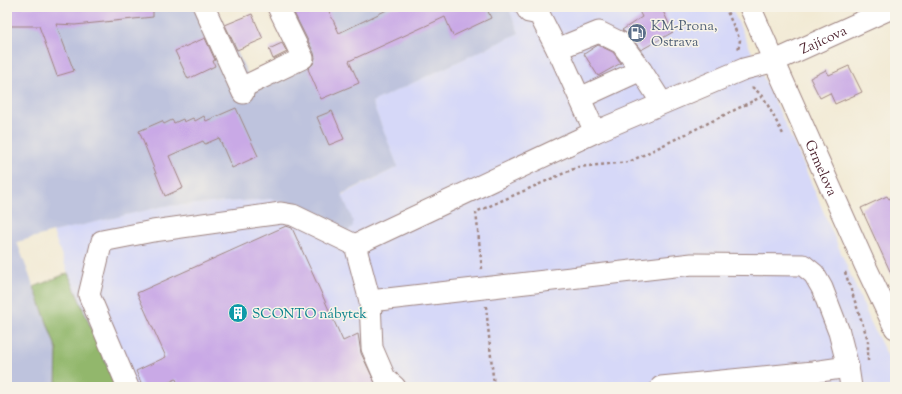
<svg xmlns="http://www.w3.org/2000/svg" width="902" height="394" viewBox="0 0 902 394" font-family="'Sorts Mill Goudy',serif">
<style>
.built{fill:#d6d8f8}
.industrial{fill:#bec3dd}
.forest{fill:#92b76c;stroke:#6e6b4c}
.building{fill:#c9a9e6}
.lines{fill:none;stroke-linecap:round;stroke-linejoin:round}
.minor-casing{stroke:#9e8480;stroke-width:23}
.path{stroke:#9e8480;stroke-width:2.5;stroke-dasharray:3 3;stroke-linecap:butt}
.minor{stroke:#fff;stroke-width:21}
.labels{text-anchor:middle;stroke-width:3;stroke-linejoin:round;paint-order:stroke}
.service-label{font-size:14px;fill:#4e5e75;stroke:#f7f3e8;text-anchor:start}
.street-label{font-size:14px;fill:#4a1f2b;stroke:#f7f3e8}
.culture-label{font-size:14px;fill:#0d838f;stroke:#f7f3e8;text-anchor:start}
</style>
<rect width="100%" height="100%" fill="#f7f3e8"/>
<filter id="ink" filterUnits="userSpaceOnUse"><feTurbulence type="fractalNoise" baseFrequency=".025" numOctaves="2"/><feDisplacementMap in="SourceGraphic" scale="8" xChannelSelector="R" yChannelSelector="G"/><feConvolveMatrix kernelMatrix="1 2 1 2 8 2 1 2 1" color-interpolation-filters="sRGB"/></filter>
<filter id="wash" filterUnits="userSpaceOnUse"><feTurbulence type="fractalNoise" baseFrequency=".012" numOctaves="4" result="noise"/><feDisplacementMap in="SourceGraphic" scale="16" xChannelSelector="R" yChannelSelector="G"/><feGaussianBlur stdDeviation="0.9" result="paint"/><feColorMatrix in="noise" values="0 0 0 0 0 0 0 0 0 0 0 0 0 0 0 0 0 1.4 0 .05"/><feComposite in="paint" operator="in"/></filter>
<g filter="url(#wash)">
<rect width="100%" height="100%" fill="#f2ead4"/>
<path class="built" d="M508,7h223l67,145 74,173 23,46v16h-779l-48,-114 -15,-41 111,-26 108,-7 36,10 12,8 27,-11 -5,-11 56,-28 -26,-65 147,-69z"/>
<path class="industrial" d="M7,7h209l32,68 44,-17 -23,-51h239l11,26 -147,69 26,65 -56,27 11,27v5l-6,6 -39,-23 -36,-10 -108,7 -111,26 -36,10 40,108 -1,37h-49z"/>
<path class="forest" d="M68,273l48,114h-60l1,-37 -23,-63z"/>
<g id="blocks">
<g class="building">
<path d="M7,7h146v10l-78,8 -19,-1 18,47 -17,5 -18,-50h-32z"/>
<path d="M291,7h36l12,26 54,-26h93l5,11 -38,18 -8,-19 -96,44 10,22 -38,16 -13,-30 5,-5 2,-6 -1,-5z"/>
<path d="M637,7h24l12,25 -32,18 -11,-14 -8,-6 20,-13z"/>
<path d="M252,14l11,25 -26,11 -12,-25z"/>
<path d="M205,38l10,22 -2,1 2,5 -27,13 -13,-28z"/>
<path d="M282,43l5,9 -14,7 -4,-10z"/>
<path d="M598,45l15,7 8,11 -23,13 -14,-22z"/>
<path d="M849,66l13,26 -27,12 -5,-11 -10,5 -10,-20 16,-8 3,5z"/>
<path d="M236,108l22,48 -26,12 -13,-30 -14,6 -2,-3 -34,15 14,32 -18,8 -26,-65 23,-10 2,3 8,-4 2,3 9,-4 1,3 9,-4 2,3 9,-5 2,5z"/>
<path d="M332,111l12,28 -15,6 -12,-28z"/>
<path d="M887,196l2,3 6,-3v86l-34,-74z"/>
<path d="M286,226l6,2 51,113 15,-7 3,19 16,34h-198l-3,-8 -18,8h-15l-7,-16 30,-14 -29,-64z"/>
</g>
</g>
</g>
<g filter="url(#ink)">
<use href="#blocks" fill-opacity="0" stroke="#9e8480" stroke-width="1"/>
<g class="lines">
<defs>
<g id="minor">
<path d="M204,7l39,86"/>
<path d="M526,7l3,5 10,2 23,45 33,73"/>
<path id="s1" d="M750,7l115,258 30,63"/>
<path d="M557,49l42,-17 22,11 20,27 21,33"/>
<path d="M241,88l62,-30 -25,-51"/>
<path d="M580,98l61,-28"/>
<path d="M370,301l322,-37 111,1 11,9 8,14 17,44 9,35 3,20"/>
<path d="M128,387l-39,-92 13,-54 51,-10 128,-18 12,2 62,30"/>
<path id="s2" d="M395,387l-10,-9 -13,-30 -2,-47 -15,-56 240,-113 149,-63 31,-8 119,-54"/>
<path d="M661,387l152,-15 35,-5"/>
</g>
</defs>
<use href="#minor" class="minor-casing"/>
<g class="path">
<path d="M725,7l15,33 -2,11"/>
<path d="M752,87l11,9 21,40"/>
<path d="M482,269l-6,-57 102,-45 51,-5 134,-66"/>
<path d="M845,272l23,68v21"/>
<path d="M486,306l8,81"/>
</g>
<use href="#minor" class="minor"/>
</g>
</g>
<defs>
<symbol id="fuel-disc" viewBox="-11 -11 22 22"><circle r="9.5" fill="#5c6f8a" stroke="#f7f3e8"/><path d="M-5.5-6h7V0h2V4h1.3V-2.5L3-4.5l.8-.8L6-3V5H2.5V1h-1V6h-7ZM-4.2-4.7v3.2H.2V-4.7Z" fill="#fff"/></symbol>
<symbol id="building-disc" viewBox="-11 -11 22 22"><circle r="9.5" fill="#0f9aa8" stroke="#f7f3e8"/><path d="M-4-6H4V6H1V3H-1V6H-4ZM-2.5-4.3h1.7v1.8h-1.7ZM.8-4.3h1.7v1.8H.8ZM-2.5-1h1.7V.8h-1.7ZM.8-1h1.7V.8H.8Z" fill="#fff"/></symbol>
</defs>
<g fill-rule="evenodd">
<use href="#fuel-disc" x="626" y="22" width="22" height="22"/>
<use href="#building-disc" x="227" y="302" width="22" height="22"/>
</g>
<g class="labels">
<g class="service-label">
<text x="651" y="30">KM-Prona,<tspan x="651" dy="16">Ostrava</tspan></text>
</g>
<g class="street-label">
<text dy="5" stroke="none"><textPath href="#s2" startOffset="663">Zajícova</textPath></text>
<text dy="5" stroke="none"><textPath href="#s1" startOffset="176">Grmelova</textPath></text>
</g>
<g class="culture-label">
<text x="252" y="318">SCONTO nábytek</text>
</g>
</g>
<rect width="902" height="394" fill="none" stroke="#f7f3e8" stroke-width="24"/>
</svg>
